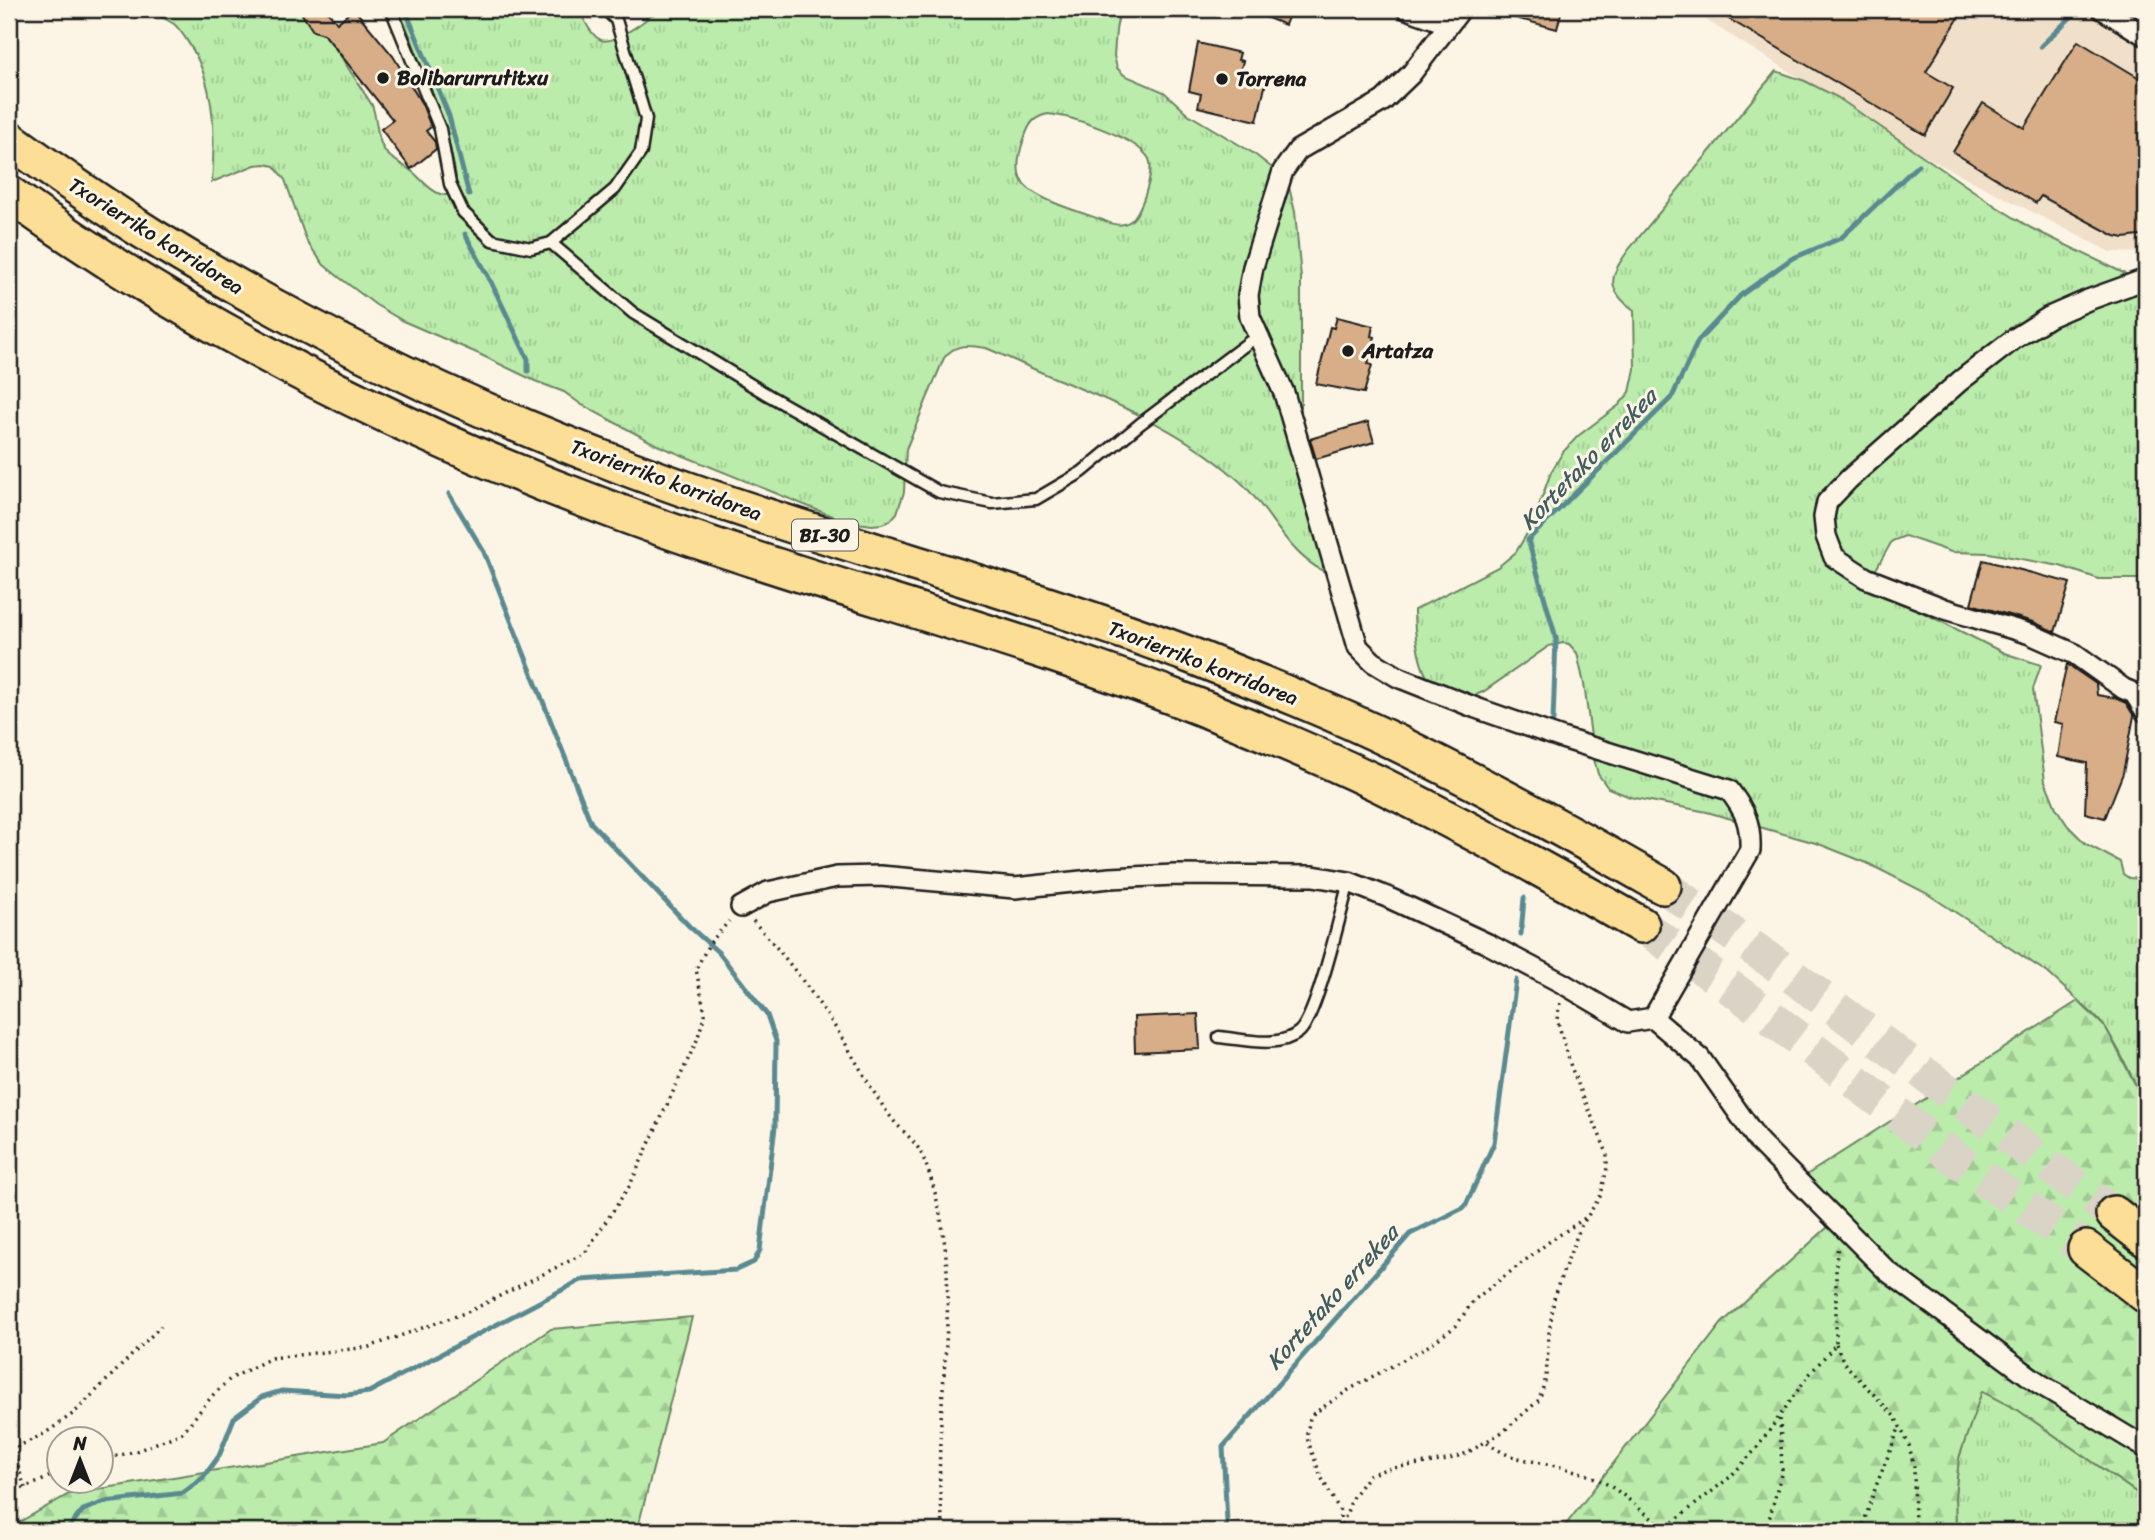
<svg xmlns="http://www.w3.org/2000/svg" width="2155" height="1540" viewBox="0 0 2155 1540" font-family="Sriracha,sans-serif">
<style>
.built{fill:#f1e0c9}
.grass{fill:url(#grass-tufts);stroke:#6c8464;stroke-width:2;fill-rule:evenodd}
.forest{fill:url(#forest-firs);stroke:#6c8464;stroke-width:2}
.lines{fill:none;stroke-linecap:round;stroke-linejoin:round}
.stream{stroke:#5a8a91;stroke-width:5}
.building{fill:#d7ae88;stroke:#1c1c1c;stroke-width:2}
.motorway-tunnel{stroke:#dad4c7;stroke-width:35;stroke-dasharray:35 18;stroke-linecap:butt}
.service-casing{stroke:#1c1c1c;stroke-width:15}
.minor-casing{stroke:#1c1c1c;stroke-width:24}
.motorway-casing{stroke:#1c1c1c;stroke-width:40}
.path{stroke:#1c1c1c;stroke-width:3.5;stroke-dasharray:2 5;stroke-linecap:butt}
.service{stroke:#fcf5e5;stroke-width:10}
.minor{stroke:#fcf5e5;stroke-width:19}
.motorway{stroke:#fcde96;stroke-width:35}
.poi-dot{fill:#1c1c1c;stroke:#fcf5e5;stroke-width:2.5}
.labels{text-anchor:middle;stroke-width:6;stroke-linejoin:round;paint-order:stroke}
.shield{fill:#fcf5e5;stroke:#5f5d58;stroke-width:2}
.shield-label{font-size:19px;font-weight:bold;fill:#1c1c1c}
.poi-label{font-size:21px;font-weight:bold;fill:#1c1c1c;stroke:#fcf5e5;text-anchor:start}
.street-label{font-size:21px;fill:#1c1c1c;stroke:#fcf5e5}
.water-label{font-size:23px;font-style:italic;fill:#405c60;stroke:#fcf5e5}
</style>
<defs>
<pattern id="grass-tufts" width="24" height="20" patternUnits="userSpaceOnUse" patternTransform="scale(1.75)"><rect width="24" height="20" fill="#bbecab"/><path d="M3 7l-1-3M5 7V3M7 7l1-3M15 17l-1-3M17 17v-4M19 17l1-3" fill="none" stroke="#a0ca93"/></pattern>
<pattern id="forest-firs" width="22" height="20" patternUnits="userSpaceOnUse" patternTransform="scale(1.75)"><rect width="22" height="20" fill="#bbecab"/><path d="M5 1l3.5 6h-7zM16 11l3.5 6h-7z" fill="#a0ca93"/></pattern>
</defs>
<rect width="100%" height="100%" fill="#fcf5e5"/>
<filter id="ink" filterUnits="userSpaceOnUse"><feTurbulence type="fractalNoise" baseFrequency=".0143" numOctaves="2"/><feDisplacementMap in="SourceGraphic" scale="14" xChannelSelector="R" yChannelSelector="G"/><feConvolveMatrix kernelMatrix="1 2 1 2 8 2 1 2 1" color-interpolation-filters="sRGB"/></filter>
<g filter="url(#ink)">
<path class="built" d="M1688,9h458v244l-36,-1 -173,-89z"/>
<g class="grass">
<path d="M145,9h176l2,20 49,76c5,13 4,30 11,43 6,12 21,16 31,25 8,7 15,17 26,21 4,2 6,1 11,0l4,-8 1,-10 -6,-29 -38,-107 -14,-31h181c5,10 11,26 22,31 13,5 48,-21 56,-31h463l-4,21 -2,26 3,12 7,7 40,17 24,22 65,39 31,24 5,10 6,25 6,66v161l23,119 -1,13c-40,-21 -54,-65 -87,-93 -54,-48 -120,-75 -186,-102 -22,-9 -42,-19 -64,-28 -17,-3 -31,-5 -42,10l-38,91 -2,43 -7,21 -7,8 -8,3 -10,1 -28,-4 -187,-76 -75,-40 -18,-13 -29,-11 -58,-28 -74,-32 -27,-16 -36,-27 -16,-13 -17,-23 -22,-62 -11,-14 -9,-2 -10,1 -43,17c3,-46 4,-91 -19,-132 -6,-9 -11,-19 -19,-26 -9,-6 -20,-10 -29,-15zM1048,114c23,2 90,24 101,45 6,12 -8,57 -20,63 -8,5 -19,2 -26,-2 -20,-7 -71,-21 -81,-39 -7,-12 -2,-31 2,-42 5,-15 9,-22 24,-25z"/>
<path d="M1776,71l29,10 32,16 160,110 34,21 115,56v295h-47l-39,-13 -71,-13 -38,-1 -46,-16 -13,5 -17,30 7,21 122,61 37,12 -8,24 12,92 11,27 12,18 18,18 34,18 3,12 6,4 17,1v226l-27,-54 -13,-23 -11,-12 -47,-43 -122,-80 -59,-30 -48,-19 -112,-32 -77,-15 -22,-9 -10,-14 -4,-15 -10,-75 -7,-31 -8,-9 -6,-1 -14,3 -66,46 -18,7c-8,-5 -29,-12 -35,-18 -12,-14 -16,-53 -16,-71l84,-43 18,-15 16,-27 19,-53 12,-20 15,-16 41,-31 11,-13 5,-23 -1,-59c-31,-22 -23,-36 -4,-62z"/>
<path d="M1981,1391l37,19 128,89v32h-190l-1,-35 4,-38z"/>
</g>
<g class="forest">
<path d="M2078,1001l28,27 40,77v394l-128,-89 -36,-19 -23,67 -4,38 1,35h-395l161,-208 108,-98 -33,-44z"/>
<path d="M692,1317l-53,206 -10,8h-620v-3l60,-34 314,-51 168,-114z"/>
</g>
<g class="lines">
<g class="stream">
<path d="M405,9l44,107 20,79"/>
<path d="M2041,46l32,-31"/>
<path d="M465,234l24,44 39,81v12"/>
<path d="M1553,721l3,-83 -28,-98 144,-143 26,-56 43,-46 50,-36 50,-21 77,-73"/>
<path d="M1521,934l3,-36"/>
<path d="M66,1531l17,-21 22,-8 78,-9 20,-15 16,-22 15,-38 28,-21 20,-6 65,4 22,-3 212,-112 155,-10 18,-8 6,-12 15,-123 1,-86 -9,-26 -48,-62 -30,-27 -98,-103 -107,-271 -35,-58"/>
<path d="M1225,1531l2,-9 -4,-75 187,-213 55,-27 29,-64 22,-163"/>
</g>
</g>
<g class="building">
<path d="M310,9h16l11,14 17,-14 39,47 29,48 9,23 -5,4 9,11 1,7 -25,20 -30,-40 12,-9 -69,-86 -11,-3 -11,-17z"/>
<path d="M1246,9h45l-6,16z"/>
<path d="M1498,9h64l-5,20 -60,-16z"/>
<path d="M1712,9h252l-38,63 27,16 -28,47z"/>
<path d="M2078,41l68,41v153l-22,3 -9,-2 -74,-40 -5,7 -83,-51 30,-49 41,25z"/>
<path d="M1198,43l42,10 -2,7 5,1 -4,15 27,6 -9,39 -59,-14 3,-13 -12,-3z"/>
<path d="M1337,317l36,9 -2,10 4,1 -7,27 4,1 -8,28 -48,-9 14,-57 4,1z"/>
<path d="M1368,422l6,20 -58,17 -6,-20z"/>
<path d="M1983,560l87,23 -15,49 -22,-10 -62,-18z"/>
<path d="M2067,664l29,20 1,11 18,3 11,5 8,13 -11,57 -18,45 -20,-5 2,-50 -29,-6 5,-33 -9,-2z"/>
<path d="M1198,1014l2,35 -65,3 -1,-35z"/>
</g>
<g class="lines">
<g class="motorway-tunnel">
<path d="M1663,886l110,76 341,252"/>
<path d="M1641,925l103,72 219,167 123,85"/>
</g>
<defs>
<g id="service">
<path d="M391,9l49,120 10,55 13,28 29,28 39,8 20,-5 64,-54 26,-37 5,-33 -30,-99 -11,-11"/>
<path d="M551,243l82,70 135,82 171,97 53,11 44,-4 46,-27 58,-48 117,-88"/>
<path d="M1219,1037c23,2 60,12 80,-5 18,-15 42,-122 50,-150"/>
</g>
<g id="minor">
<path d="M1407,9l42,15"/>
<path d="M1461,9l-50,65 -28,27 -85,49 -15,21 -30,96 -5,28 2,22 34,76 74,254 15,15 25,15 78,31 86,30 167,52c16,21 22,33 21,60l-97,168"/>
<path d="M2102,9l44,27"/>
<path d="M2146,279l-58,21 -39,17 -35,22 -54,42 -111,98 -22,23 -3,15 2,19 8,21 32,21 79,31 85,25 45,20 49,35 10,4 12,19"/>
<path d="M741,907l27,-15 69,-15 43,-1 135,12 95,-10 64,-3 139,1 36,6 38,15 101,47 74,39 66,39 25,-4 47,40 59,84 128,129 153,113 106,64"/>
</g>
<g id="motorway">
<path d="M9,139c47,34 94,67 144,98 151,93 311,170 477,232 186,70 379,117 565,188 68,27 136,54 202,86 90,44 179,93 266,143"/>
<path d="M9,194c186,133 391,237 606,317 185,69 379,117 564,188 68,26 135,54 200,85 89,44 176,92 262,141"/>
<path d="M2114,1214l32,25"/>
<path d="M2086,1249l60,46"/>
</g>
</defs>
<use href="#service" class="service-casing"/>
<use href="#minor" class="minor-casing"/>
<use href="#motorway" class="motorway-casing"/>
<g class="path">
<path d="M753,921c31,33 59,71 84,109 18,28 33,59 53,86 9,13 24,23 31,37 16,35 24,79 26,118 4,86 -16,177 -3,260"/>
<path d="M1836,1344l8,19 51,54 14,28 5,22 1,64"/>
<path d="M1487,1443c8,5 16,10 24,13 28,8 57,10 84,22 27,12 46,34 70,50"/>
<path d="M102,1460l34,-9 46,-18 31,-38 17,-16 41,-21 98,-11 101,-36 115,-58 45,-68 67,-145 8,-26 -9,-45 13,-25 20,-23"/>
<path d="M25,1488l-9,-28 1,-13 27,-13 30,-21 87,-87"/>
<path d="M9,1493l30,-11 21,-11"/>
<path d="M1340,1525v-14l-19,-34 -13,-36 -1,-7 3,-16 3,-4 37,-25 78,-43 28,-20 17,-25 10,-8 66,-51 36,-24"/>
<path d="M1340,1531l13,-35 16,-21 17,-6 61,-9 20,-7 37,-22 35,-31 7,-22 3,-45 6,-40 25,-65 21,-33 6,-27v-15l-36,-86 -14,-48 3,-17"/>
<path d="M1662,1531l68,-54 27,-29 51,-72 28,-32v-81l2,-18"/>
<path d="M1766,1531l16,-60 -2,-54"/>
<path d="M1861,1531l15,-45 24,-60"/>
</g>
<use href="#service" class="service"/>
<use href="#minor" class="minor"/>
<use href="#motorway" class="motorway"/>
</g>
</g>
<g class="poi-dot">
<circle cx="383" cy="78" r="7"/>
<circle cx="1222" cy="79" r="7"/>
<circle cx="1348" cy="351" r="7"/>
</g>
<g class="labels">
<rect class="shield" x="792" y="519.5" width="66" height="31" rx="5"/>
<g class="shield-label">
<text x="825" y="542">BI-30</text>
</g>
<g class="poi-label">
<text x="397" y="85">Bolibarurrutitxu</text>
<text x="1236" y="86">Torrena</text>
<text x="1362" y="358">Artatza</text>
</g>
<g class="street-label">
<text transform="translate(156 236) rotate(32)" y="7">Txorierriko korridorea</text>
<text transform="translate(666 480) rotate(20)" y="7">Txorierriko korridorea</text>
<text transform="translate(1203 663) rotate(21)" y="7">Txorierriko korridorea</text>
</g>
<g class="water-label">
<text transform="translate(1588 459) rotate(-46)" y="8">Kortetako errekea</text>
<text transform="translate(1332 1297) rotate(-48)" y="8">Kortetako errekea</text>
</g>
</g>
<rect width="2155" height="1540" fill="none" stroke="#fcf5e5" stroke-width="35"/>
<rect x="18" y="18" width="2120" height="1505" fill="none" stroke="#1c1c1c" stroke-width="2.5" filter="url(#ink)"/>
<g transform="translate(80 1460)"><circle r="33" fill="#fcf5e5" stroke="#a29e95" stroke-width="2"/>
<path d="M0-5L12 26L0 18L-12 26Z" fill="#1c1c1c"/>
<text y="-10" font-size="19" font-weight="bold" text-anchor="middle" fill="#1c1c1c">N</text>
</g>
</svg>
